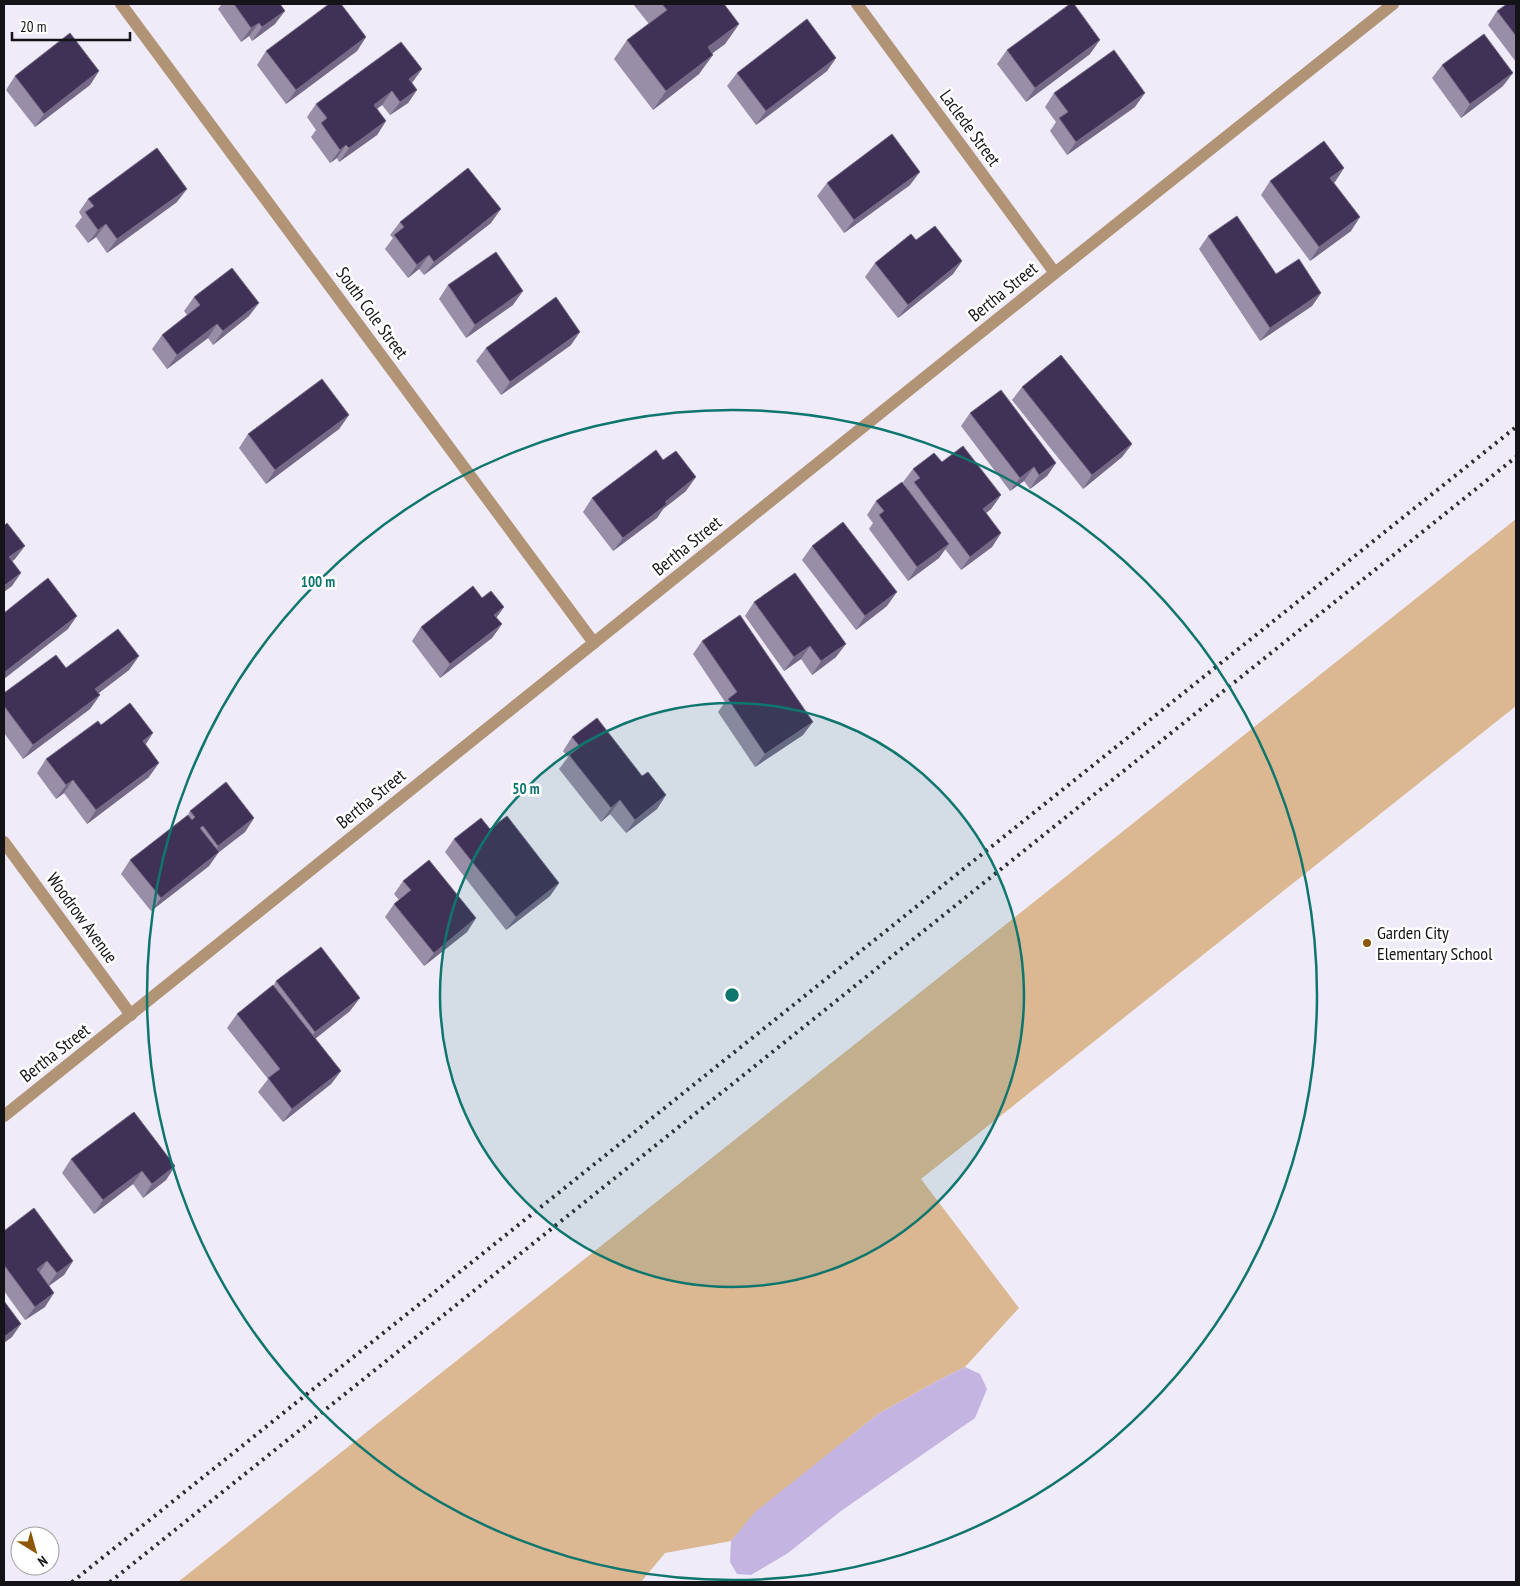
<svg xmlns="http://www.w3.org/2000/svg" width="1520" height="1586" viewBox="0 0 1520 1586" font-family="'PT Sans Narrow',sans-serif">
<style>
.forest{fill:#dbb892}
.water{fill:#c4b4e1}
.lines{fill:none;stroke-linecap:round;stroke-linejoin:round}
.street{stroke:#b19475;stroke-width:12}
.rail{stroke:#2e2c31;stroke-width:4;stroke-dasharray:2.5 5;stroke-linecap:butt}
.wall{fill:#988ea7}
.shaded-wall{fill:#746a87}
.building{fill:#403256;stroke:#746a87}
.ring{fill:none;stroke:#0f766e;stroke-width:2.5}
.poi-dot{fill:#8c5706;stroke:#fff;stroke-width:2}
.labels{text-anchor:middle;stroke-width:5;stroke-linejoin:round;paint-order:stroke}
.street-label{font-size:18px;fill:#141317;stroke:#fff}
.poi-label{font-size:18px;fill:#141317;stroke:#fff;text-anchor:start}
.centre{fill:#0f766e;stroke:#fff;stroke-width:2.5}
.ring-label{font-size:15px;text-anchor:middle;font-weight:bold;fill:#0f766e;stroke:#fff;stroke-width:5;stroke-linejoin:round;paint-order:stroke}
</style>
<rect width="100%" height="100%" fill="#efebf8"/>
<path class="forest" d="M1516,519v187l-595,473 98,129 -54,59 -26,13 -61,34 -122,98 -25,29 -66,12 -24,29h-463z"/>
<path class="water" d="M965,1367l15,7 7,15 -12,29 -134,93 -53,42 -37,22 -14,-1 -7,-12 1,-21 24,-29 123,-98 61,-34z"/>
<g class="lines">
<g class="street">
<path d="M121,4l473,639"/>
<path d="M857,4l198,269"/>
<path d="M4,842l127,173"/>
<path d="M4,1116l1051,-843 338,-269"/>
</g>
<g class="rail">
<path d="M72,1582l1444,-1155"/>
<path d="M110,1582l1406,-1125"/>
</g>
</g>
<g class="wall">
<path d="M222,4h58l-5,20 -23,17 -3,-5 -8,6 -23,-33z"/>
<path d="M633,4h91l15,20 -14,20 -13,9 -13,21 -46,36 -39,-51 13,-19 22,-16z"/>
<path d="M1516,4v58l-28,-37 9,-14z"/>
<path d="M366,37l-9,14 -71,53 -29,-39 9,-14z"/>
<path d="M1007,50l83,4 -64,48 -29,-38z"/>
<path d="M836,58l-9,13 -71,54 -29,-39 10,-13z"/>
<path d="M1442,65l61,21 -42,32 -29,-40z"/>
<path d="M99,71l-9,14 -55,42 -29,-37 9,-14z"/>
<path d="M412,83l5,7 -9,13 -18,12 -8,-10 -5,4 9,12 -9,14 -38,27 -2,-4 -7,5 -19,-26 5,-7 -9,-13 9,-13z"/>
<path d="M1054,93l81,14 -68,48 -17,-24 6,-9 -11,-15z"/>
<path d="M1270,181l65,1h-1l17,49 -41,30 -49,-66z"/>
<path d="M827,183l83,2 -66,48 -27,-37z"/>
<path d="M88,199l89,3 -70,51 -11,-16 -8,6 -13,-17 7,-9 -3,-5z"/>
<path d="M400,222l91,1 -67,52 -5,-6 -11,9 -23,-29 8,-11 -3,-3z"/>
<path d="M1208,236l68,38 45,19 -9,13 -52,35 -61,-92z"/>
<path d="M916,240l46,21 -9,13 -55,44 -33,-41 10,-14z"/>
<path d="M448,285l65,20 -47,33 -27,-39z"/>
<path d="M194,297l55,19 -36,29 -5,-7 -41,31 -15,-20 10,-14 25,-20 -3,-4z"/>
<path d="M571,345l-70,50 -25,-34 10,-13z"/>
<path d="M1022,387l110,57 -10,13 -39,32 -71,-89z"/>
<path d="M970,413l86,50 -9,13 -17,13 -6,-8 -14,10 -49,-65z"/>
<path d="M349,415l-10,14 -73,55 -27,-36 9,-14z"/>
<path d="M913,469l88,26 -10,14 -5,4 15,20 -9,14 -31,23 -16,-21 -6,9 -31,23 -39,-52 4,-6 -6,-8 9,-14 32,-11 -5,-8z"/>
<path d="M686,491l-23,18 -6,9 -44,33 -30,-39 9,-14z"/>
<path d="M812,546l75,60 -31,24 -54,-70z"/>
<path d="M482,598l22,9 -8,11 6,6 -10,14 -52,40 -28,-37 9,-14z"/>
<path d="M754,602l82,55 -24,18 -11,-16 -17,12 -39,-55z"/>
<path d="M702,641l101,94 -48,32 -37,-55 7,-10 -32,-48z"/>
<path d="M139,656l-10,14 -31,23 2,2 -10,14 -67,50 -19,-26v-40l62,-25z"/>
<path d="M101,725l44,20 4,32 -62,47 -23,-31 -8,6 -19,-26 9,-14z"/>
<path d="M572,737l70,39 24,19 -9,14 -31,24 -16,-19 -9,8 -42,-53 9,-12 -5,-6z"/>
<path d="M190,811l64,7 -9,14 -27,20 -9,14 -58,45 -30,-37 9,-14 58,-45z"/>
<path d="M490,829l69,54 -9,13 -44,34 -61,-78 9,-13z"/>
<path d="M403,881l73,37 -9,14 -43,34 -39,-49 9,-13 5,-4 -5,-6z"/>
<path d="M276,981l74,30 -35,28 26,32 -10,13 -48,38 -25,-30 10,-13 -41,-51 10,-14 36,-28z"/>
<path d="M71,1159l104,7 -9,14 -23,18 -10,-14 -39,30 -32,-41z"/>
<path d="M4,1231l69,30 -9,14 -15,11 -4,21 -20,13 -21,-29z"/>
</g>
<g class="shaded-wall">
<path d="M285,11l-10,13 -23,17 10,-14z"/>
<path d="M259,23l-10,13 -8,6 10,-14z"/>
<path d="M739,24l-14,20 -31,23 14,-20z"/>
<path d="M366,37l-9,14 -71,53 10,-14z"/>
<path d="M1100,40l-10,14 -64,48 9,-14z"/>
<path d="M713,55l-14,19 -46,36 13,-19z"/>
<path d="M836,58l-9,13 -71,54 10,-14z"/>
<path d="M422,69l-10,14 -3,-4z"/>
<path d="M99,71l-9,14 -55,42 9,-13z"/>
<path d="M1513,73l-10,13 -42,32 9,-14z"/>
<path d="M417,90l-9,13 -18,12 10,-13z"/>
<path d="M392,91l-10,14 -18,13 10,-13z"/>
<path d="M1145,93l-10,14 -68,48 9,-13z"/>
<path d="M386,121l-9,14 -38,27 10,-14z"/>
<path d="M346,145l-9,13 -7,5 10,-13z"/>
<path d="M1344,168l-9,14 -14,9 9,-13z"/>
<path d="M920,172l-10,13 -66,48 10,-13z"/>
<path d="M187,189l-10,13 -70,51 10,-14z"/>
<path d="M501,209l-10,14 -67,52 10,-13z"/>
<path d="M1360,217l-9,14 -41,30 9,-14z"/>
<path d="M106,224l-10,13 -8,6 10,-13z"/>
<path d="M429,255l-10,14 -11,9 9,-13z"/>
<path d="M962,261l-9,13 -55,44 10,-13z"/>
<path d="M523,291l-10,14 -47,33 9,-13z"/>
<path d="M1321,293l-9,13 -52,35 10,-13z"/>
<path d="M259,303l-10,13 -36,29 10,-14z"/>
<path d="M217,324l-9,14 -41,31 10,-14z"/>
<path d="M580,332l-9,13 -70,50 9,-13z"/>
<path d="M349,415l-10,14 -73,55 9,-14z"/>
<path d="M1132,444l-10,13 -39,32 9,-14z"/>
<path d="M1056,463l-9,13 -17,13 9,-14z"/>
<path d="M1034,467l-10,14 -14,10 10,-13z"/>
<path d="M696,477l-10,14 -23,18 -6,9 -44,33 10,-13 42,-36z"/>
<path d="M1001,495l-10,14 -17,14 9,-14z"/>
<path d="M1001,533l-9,14 -31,23 9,-13z"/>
<path d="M949,544l-10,14 -31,23 9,-14z"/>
<path d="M25,546l-10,13 -11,9 5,-11z"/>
<path d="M21,573l-9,13 -8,6v-6z"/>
<path d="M897,592l-10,14 -31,24 9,-14z"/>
<path d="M504,607l-10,14v-6z"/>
<path d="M77,616l-9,13 -64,50v-6l1,-1z"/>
<path d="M502,624l-10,14 -52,40 10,-14z"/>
<path d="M846,644l-10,13 -24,18 9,-14z"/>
<path d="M810,646l-9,13 -17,12 10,-14z"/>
<path d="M139,656l-10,14 -43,33 9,-14z"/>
<path d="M100,695l-10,14 -67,50 10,-14z"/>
<path d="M813,722l-10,13 -48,32 10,-13z"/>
<path d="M153,733l-9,14 -1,-6z"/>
<path d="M159,763l-10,14 -62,47 9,-14z"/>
<path d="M73,780l-9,13 -8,6 10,-14z"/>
<path d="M666,795l-9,14 -31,24 9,-13z"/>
<path d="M620,800l-10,14 -9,8 10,-14z"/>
<path d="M254,818l-9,14 -36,28 9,-14z"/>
<path d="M219,852l-10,14 -58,45 10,-13z"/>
<path d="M559,883l-9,13 -44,34 10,-13z"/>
<path d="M476,918l-9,14 -43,34 10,-13z"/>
<path d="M360,998l-10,13 -44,35 9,-14z"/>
<path d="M341,1071l-10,13 -48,38 9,-13z"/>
<path d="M175,1166l-9,14 -23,18 9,-14z"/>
<path d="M142,1171l-9,13 -39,30 9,-14z"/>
<path d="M47,1261l-9,14 -1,-6z"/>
<path d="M73,1261l-9,14 -17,12 10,-14z"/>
<path d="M54,1293l-9,14 -20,13 10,-13z"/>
<path d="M21,1324l-9,13 -8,6v-6z"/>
</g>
<g class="building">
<path d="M234,4h46l5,7 -23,16 -3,-4 -8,5z"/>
<path d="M329,4h12l25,33 -70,53 -30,-39z"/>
<path d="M662,4h62l15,20 -31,23 5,8 -47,36 -39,-51 40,-30z"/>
<path d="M1070,4h4l26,36 -65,48 -28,-38z"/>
<path d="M1507,4h9v32l-19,-25z"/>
<path d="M807,19l29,39 -70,53 -29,-38z"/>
<path d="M70,33l29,38 -55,43 -29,-38z"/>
<path d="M1484,34l29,39 -43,31 -28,-39z"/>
<path d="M401,42l21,27 -13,10 8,11 -17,12 -8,-11 -18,14 12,16 -37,27 -3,-3 -6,5 -19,-27 6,-5 -11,-14z"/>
<path d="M1114,50l31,43 -69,49 -17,-24 9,-6 -14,-19z"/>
<path d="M892,134l28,38 -66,48 -27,-37z"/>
<path d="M1324,141l20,27 -14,10 30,39 -41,30 -49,-66z"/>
<path d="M157,148l30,41 -70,50 -11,-15 -8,6 -13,-18 9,-6 -6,-7z"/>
<path d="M468,168l33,41 -67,53 -5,-7 -12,10 -23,-30 10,-8 -4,-5z"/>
<path d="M1237,216l39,58 23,-15 22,34 -51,35 -62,-92z"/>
<path d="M935,226l27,35 -54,44 -33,-42 36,-29 5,6z"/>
<path d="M496,252l27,39 -48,34 -27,-40z"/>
<path d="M232,268l27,35 -36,28 -6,-7 -40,31 -15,-20 38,-30 -6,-8z"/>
<path d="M556,297l24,35 -70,50 -24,-34z"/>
<path d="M1061,355l71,89 -40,31 -70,-88z"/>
<path d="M322,379l27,36 -74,55 -27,-36z"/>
<path d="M1001,390l55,73 -17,12 -5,-8 -14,11 -50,-65z"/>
<path d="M963,446l38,49 -18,14 18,24 -31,24 -56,-75 6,-4 -7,-9 21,-16 8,9z"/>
<path d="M656,450l7,10 13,-9 20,26 -31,25 2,2 -44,34 -31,-40z"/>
<path d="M902,482l47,62 -32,23 -38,-52 5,-4 -8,-10z"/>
<path d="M843,522l54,70 -32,24 -53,-70z"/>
<path d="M7,523l18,23 -16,11 12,16 -17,13v-60z"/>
<path d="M795,573l51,71 -25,17 -11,-15 -16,11 -40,-55z"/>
<path d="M48,578l29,38 -72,56 -1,-2v-57z"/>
<path d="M473,586l9,12 9,-7 13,16 -10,8 8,9 -52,40 -29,-37z"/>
<path d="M740,615l73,107 -48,32 -37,-55 9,-7 -35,-51z"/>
<path d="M118,629l21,27 -44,33 5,6 -67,50 -29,-39v-13l52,-38 10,13z"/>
<path d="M130,703l23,30 -10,8 16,22 -63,47 -23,-30 -7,5 -20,-26 52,-38 3,4z"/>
<path d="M597,718l45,58 6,-4 18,23 -31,25 -15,-20 -9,8 -42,-53 11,-8 -8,-10z"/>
<path d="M226,782l28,36 -36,28 -15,-20 -3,2 19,24 -58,46 -31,-38 58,-45 4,5 3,-3 -5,-6z"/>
<path d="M507,816l52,67 -43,34 -62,-78 27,-21 9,11z"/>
<path d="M429,860l47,58 -42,35 -40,-49 17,-14 -8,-9z"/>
<path d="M321,947l39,51 -45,34 -39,-51z"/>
<path d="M273,985l68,86 -49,38 -24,-31 12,-9 -43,-55z"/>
<path d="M134,1112l41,54 -23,18 -10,-13 -39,29 -32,-41z"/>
<path d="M34,1208l39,53 -16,12 -10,-12 -10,8 17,24 -19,14 -31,-42v-34z"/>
<path d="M4,1301l17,23 -17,13z"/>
</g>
<circle cx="732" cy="995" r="292" fill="#0f766e" fill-opacity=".12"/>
<g class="ring">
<circle cx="732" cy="995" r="292"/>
<circle cx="732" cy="995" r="585"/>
</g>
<circle class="poi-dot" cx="1367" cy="943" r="5"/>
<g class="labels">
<g class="street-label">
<text transform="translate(970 128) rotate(54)" y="6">Laclede Street</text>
<text transform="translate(1003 292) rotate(-39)" y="6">Bertha Street</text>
<text transform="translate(372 313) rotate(54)" y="6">South Cole Street</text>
<text transform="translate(687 546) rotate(-39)" y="6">Bertha Street</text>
<text transform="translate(371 799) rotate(-39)" y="6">Bertha Street</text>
<text transform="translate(82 918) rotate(54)" y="6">Woodrow Avenue</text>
<text transform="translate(55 1053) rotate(-38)" y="6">Bertha Street</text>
</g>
<g class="poi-label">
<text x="1377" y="939">Garden City<tspan x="1377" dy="21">Elementary School</tspan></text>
</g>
</g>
<circle cx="732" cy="995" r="8" class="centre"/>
<g class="ring-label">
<text x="318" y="587">100 m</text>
<text x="526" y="794">50 m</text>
</g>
<rect width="1520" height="1586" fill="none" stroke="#141317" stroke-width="10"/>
<g transform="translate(35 1551) rotate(143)"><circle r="24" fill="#ffffff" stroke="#a1a1a2"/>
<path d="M0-4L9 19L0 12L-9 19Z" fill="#8c5706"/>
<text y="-8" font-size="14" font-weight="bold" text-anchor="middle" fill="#141317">N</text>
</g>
<path d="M12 32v8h118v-8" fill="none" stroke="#141317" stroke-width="2.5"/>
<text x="20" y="32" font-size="15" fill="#141317" stroke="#ffffff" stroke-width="4" paint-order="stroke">20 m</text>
</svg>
